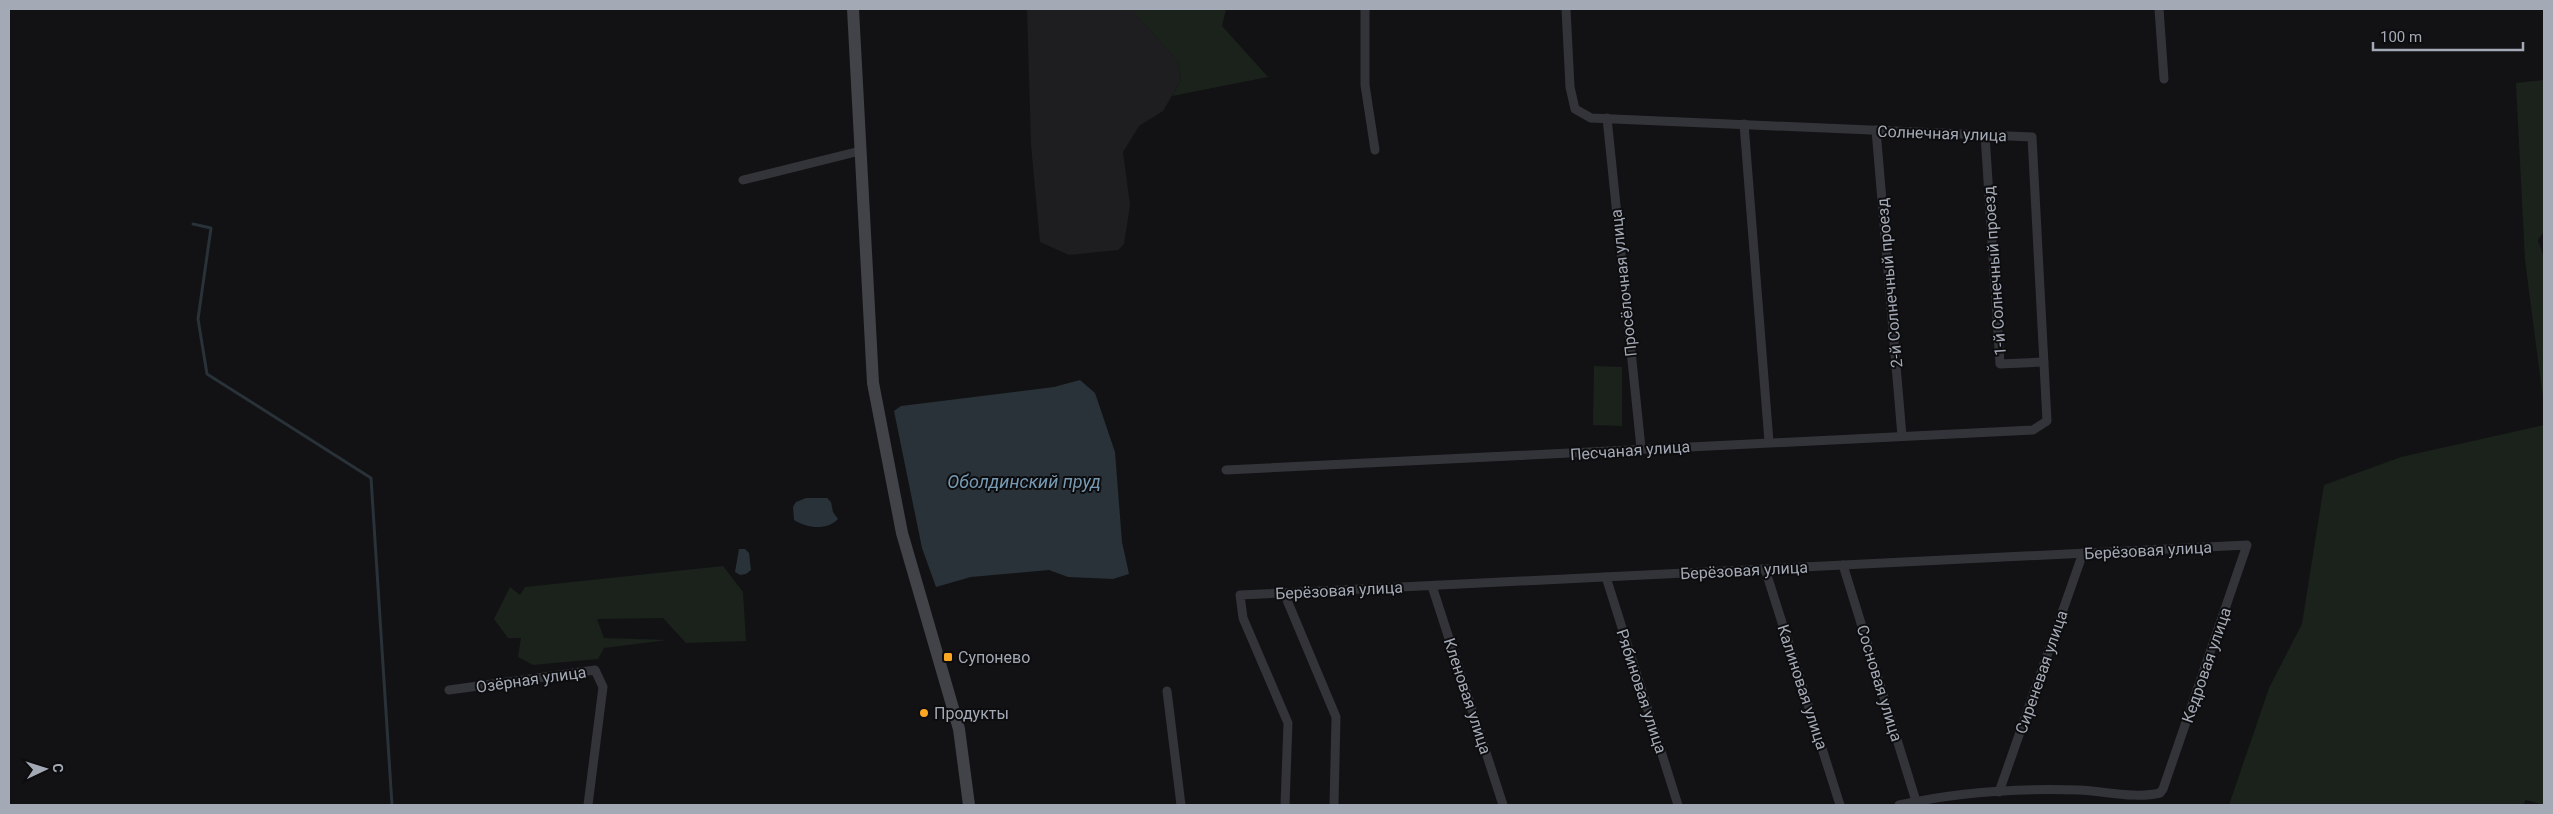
<svg xmlns="http://www.w3.org/2000/svg" width="2553" height="814" viewBox="0 0 2553 814" font-family="Roboto,sans-serif">
<style>
.built{fill:#1e1e21}
.green{fill:#1a221b}
.water{fill:#283238}
.lines{fill:none;stroke-linecap:round;stroke-linejoin:round}
.stream{stroke:#283238;stroke-width:3}
.street{stroke:#333439;stroke-width:9}
.secondary{stroke:#414349;stroke-width:12}
.poi-dot{fill:#fca722;stroke:#0d0d0f;stroke-width:2}
.labels{text-anchor:middle;stroke-width:4;stroke-linejoin:round;paint-order:stroke}
.street-label{font-size:16px;fill:#a3a9b5;stroke:#0d0d0f}
.poi-label{font-size:16px;fill:#a3a9b5;stroke:#0d0d0f;text-anchor:start}
.water-label{font-size:18px;font-style:italic;fill:#779ab3;stroke:#0d0d0f}
</style>
<rect width="100%" height="100%" fill="#121214"/>
<path class="built" d="M1027,9h104l47,52 3,19 -18,31 -24,15 -16,26 7,53 -6,39 -6,6 -49,5 -29,-13 -9,-97z"/>
<g class="green">
<path d="M1131,9h95l-4,17 46,51 -96,19 9,-16 -3,-19z"/>
<path d="M2544,80v151l-6,9 6,18v148l-19,-146 -9,-177z"/>
<path d="M1594,366l28,1v59l-29,-1z"/>
<path d="M2544,425v380l-18,-5 -3,5h-294l40,-117 33,-64 22,-139 77,-28z"/>
<path d="M723,566l20,26 3,49 -60,2 -23,-25 -66,1 7,19 63,2 -63,8 -6,11 -65,6 -15,-8 3,-19h-13l-14,-19 16,-32 10,8 5,-8z"/>
</g>
<g class="water">
<path d="M1080,380l15,13 20,59 7,90 7,32 -16,5 -45,-2 -19,-7 -78,7 -35,10 -14,-39 -28,-137 7,-5 153,-19z"/>
<path d="M806,498h21l4,4 2,10 5,7c-11,12 -32,9 -44,1l-1,-13 3,-5z"/>
<path d="M739,549h6l4,4 2,17 -5,4 -6,1 -5,-3z"/>
</g>
<g class="lines">
<path class="stream" d="M193,224l18,4 -13,91 9,55 164,104 21,327"/>
<g class="street">
<path d="M1365,9v76l10,65"/>
<path d="M2159,9l5,70"/>
<path d="M1607,118l34,330"/>
<path d="M1744,124l25,318"/>
<path d="M1876,130l26,306"/>
<path d="M1985,135l15,229 44,-2"/>
<path d="M743,180l117,-29"/>
<path d="M1226,470l807,-40 14,-9 -15,-284 -441,-19 -16,-9 -5,-22 -4,-78"/>
<path d="M1843,565l73,236"/>
<path d="M1765,569l75,236"/>
<path d="M1606,577l72,228"/>
<path d="M1432,586l71,219"/>
<path d="M1284,593l52,124 -2,88"/>
<path d="M449,690l146,-20 8,17 -15,118"/>
<path d="M1167,691l14,114"/>
<path d="M1999,792l84,-239"/>
<path d="M1285,805l3,-82 -45,-105 -3,-23 1007,-50 -84,244 -3,4c-25,6 -56,-2 -81,-3 -60,-2 -122,2 -180,15"/>
</g>
<path class="secondary" d="M853,9l20,374 29,150 57,196 10,76"/>
</g>
<g class="poi-dot">
<rect x="943" y="652" width="10" height="10" rx="2.5"/>
<circle cx="924" cy="713" r="5"/>
</g>
<g class="labels">
<g class="street-label">
<text transform="translate(1942 133) rotate(2)" y="6">Солнечная улица</text>
<text transform="translate(1994 271) rotate(-94)" y="6">1-й Солнечный проезд</text>
<text transform="translate(1623 283) rotate(-96)" y="6">Просёлочная улица</text>
<text transform="translate(1889 283) rotate(-95)" y="6">2-й Солнечный проезд</text>
<text transform="translate(1630 450) rotate(-4)" y="6">Песчаная улица</text>
<text transform="translate(2148 550) rotate(-3)" y="6">Берёзовая улица</text>
<text transform="translate(1744 570) rotate(-3)" y="6">Берёзовая улица</text>
<text transform="translate(1339 590) rotate(-3)" y="6">Берёзовая улица</text>
<text transform="translate(2206 665) rotate(-71)" y="6">Кедровая улица</text>
<text transform="translate(2041 672) rotate(-71)" y="6">Сиреневая улица</text>
<text transform="translate(531 679) rotate(-8)" y="6">Озёрная улица</text>
<text transform="translate(1880 683) rotate(73)" y="6">Сосновая улица</text>
<text transform="translate(1803 687) rotate(72)" y="6">Калиновая улица</text>
<text transform="translate(1642 691) rotate(72)" y="6">Рябиновая улица</text>
<text transform="translate(1468 696) rotate(72)" y="6">Кленовая улица</text>
</g>
<g class="poi-label">
<text x="958" y="663">Супонево</text>
<text x="934" y="719">Продукты</text>
</g>
<g class="water-label">
<text x="1024" y="488">Оболдинский пруд</text>
</g>
</g>
<rect width="2553" height="814" fill="none" stroke="#a3a9b5" stroke-width="20"/>
<g transform="translate(45 769) rotate(86)" stroke="#0d0d0f" stroke-width="4" paint-order="stroke">
<path d="M0-4L9 19L0 12L-9 19Z" fill="#a3a9b5"/>
<text y="-8" font-size="14" font-weight="bold" text-anchor="middle" fill="#a3a9b5">С</text>
</g>
<path d="M2373 42v8h150v-8" fill="none" stroke="#a3a9b5" stroke-width="2.5"/>
<text x="2380" y="42" font-size="15" fill="#a3a9b5" stroke="#0d0d0f" stroke-width="4" paint-order="stroke">100 m</text>
</svg>
